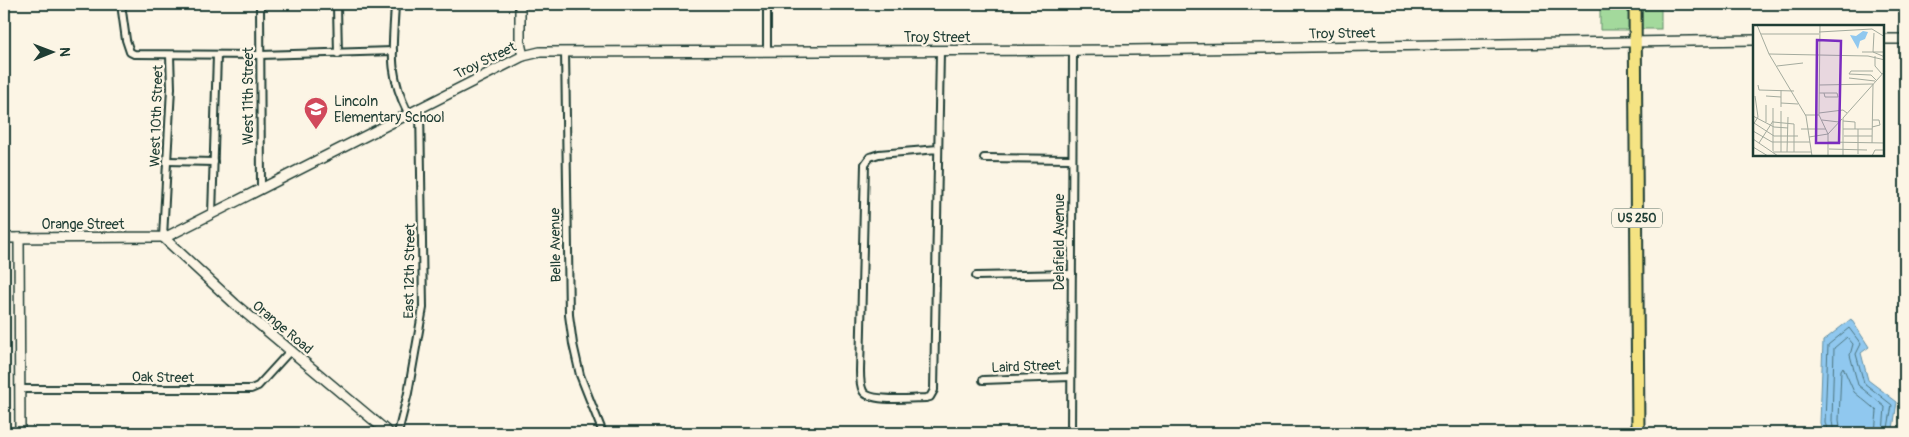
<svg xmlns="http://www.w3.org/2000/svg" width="1909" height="437" viewBox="0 0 1909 437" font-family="Pangolin,sans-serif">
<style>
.green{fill:#a3d99c;stroke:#618b68}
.water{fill:#90c8ef;stroke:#6390a4}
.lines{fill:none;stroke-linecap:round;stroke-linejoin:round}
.shore{stroke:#4c757f;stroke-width:1}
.street-casing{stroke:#1f3d34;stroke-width:10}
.secondary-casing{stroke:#1f3d34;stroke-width:12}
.highway-casing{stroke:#1f3d34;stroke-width:15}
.street{stroke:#fcf5e5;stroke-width:6}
.secondary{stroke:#fcf5e5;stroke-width:9}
.highway{stroke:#f5e382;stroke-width:11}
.labels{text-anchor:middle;stroke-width:4.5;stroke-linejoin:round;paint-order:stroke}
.shield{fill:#fcf5e5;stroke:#617469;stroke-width:1}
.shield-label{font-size:12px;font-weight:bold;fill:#1f3d34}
.street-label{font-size:14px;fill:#1f3d34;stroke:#fcf5e5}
.poi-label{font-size:14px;fill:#1f3d34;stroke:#fcf5e5;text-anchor:start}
.inset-road{fill:none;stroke:#a4ab9e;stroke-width:1}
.view{fill:#7b2cbf;fill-opacity:0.15;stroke:#7b2cbf;stroke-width:2.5}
.inset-edge{fill:none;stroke:#1f3d34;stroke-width:2.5}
</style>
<rect width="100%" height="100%" fill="#fcf5e5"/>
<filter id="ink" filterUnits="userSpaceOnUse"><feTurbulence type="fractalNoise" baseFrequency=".02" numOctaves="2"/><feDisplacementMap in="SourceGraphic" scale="10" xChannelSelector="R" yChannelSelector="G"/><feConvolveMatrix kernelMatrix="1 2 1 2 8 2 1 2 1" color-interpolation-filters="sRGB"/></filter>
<g filter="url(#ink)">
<g class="green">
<path d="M1600,4h29l1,26h-30z"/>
<rect x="1642" y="4" width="19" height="25"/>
</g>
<path class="water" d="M1851,319l18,28 -8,6 7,27 29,22 -4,27 3,4h-73l-3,-10 3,-82z"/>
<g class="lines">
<g class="shore">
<path d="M1828,433l-3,-11 3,-77 21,-17 12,16 -5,10 8,29 28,22 -4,23 2,5"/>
<path d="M1834,433l-2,-12 2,-73 13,-11 6,7 -3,11 8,30 27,22 -2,26"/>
<path d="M1841,433l-2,-13 2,-50 2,-3 11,25 23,19 -2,22"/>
</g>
<defs>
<g id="street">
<path d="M121,4l5,36 4,12 4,2 126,1 133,-4"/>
<path d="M260,4l1,185"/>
<path d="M395,4c-2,45 -8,67 13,109"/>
<path d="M337,6l1,48"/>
<path d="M565,51l4,264 4,29 7,31 23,58"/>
<path d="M767,51v-47"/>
<path d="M938,149l-59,5 -9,3 -5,7 -5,207c0,6 0,14 3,20 6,12 50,7 63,7l4,-1 4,-7 6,-339"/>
<path d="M984,158l87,1"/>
<path d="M167,161l47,1"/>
<path d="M212,214l5,-159"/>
<path d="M163,237l8,-149 -1,-33"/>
<path d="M976,276l96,-2"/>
<path d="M983,380l88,-3"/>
<path d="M20,389h231l7,-3 32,-35"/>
<path d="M398,433l10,-40 15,-85 -3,-201"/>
<path d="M1071,433l2,-383"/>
</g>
<g id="secondary">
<path d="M520,4v39l3,13"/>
<path d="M1883,39h22"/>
<path d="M163,237l72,67 154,129"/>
<path d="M4,238l159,-1 7,-2 353,-179 17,-4 591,-2 623,-10"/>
<path d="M19,238l1,195"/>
</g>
<path id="highway" d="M1635,4l3,429"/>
</defs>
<use href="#street" class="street-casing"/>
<use href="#secondary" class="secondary-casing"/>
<use href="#highway" class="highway-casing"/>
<use href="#street" class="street"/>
<use href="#secondary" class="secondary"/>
<use href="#highway" class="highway"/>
</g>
</g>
<defs>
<symbol id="school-pin" viewBox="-11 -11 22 30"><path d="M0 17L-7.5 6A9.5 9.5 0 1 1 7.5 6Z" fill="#d1495b" stroke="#fcf5e5"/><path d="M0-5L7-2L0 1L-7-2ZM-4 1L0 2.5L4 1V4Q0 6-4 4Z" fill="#fff"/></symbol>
</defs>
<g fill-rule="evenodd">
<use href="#school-pin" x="302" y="95" width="28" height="38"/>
</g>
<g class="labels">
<rect class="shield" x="1612" y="208.5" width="50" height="19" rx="4"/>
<g class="shield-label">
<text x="1637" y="222">US 250</text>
</g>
<g class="street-label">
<text transform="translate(1342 33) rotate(-1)" y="5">Troy Street</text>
<text x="937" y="42">Troy Street</text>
<text transform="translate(485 60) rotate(-26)" y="5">Troy Street</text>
<text transform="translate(248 96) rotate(-90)" y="5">West 11th Street</text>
<text transform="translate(156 116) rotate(-88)" y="5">West 10th Street</text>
<text x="83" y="229">Orange Street</text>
<text transform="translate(1059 242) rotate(-90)" y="5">Delafield Avenue</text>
<text transform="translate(555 245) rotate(-91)" y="5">Belle Avenue</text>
<text transform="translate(409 271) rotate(-89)" y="5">East 12th Street</text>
<text transform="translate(283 327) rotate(40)" y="5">Orange Road</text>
<text transform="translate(1026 366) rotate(-2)" y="5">Laird Street</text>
<text transform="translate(163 377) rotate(1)" y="5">Oak Street</text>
</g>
<g class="poi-label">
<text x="334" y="106">Lincoln<tspan x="334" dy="16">Elementary School</tspan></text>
</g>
</g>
<g transform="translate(1753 25)">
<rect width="131" height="131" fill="#fcf5e5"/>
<path d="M110,6l5,1 -3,7 -5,2 -2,8 -8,-14 6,1z" fill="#90c8ef"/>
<path class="inset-road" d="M4,0l12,29M66,7l53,-3 13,8M121,8l-1,19 12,5M8,9h58M109,27h23M16,29l37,62 6,40M16,29l99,2 17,4M122,31v10l7,8M24,41l26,-3M96,49l22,1 5,5M96,49l2,-3h22M96,53l26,3M5,60l1,5 35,1M66,60l54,-1M66,68h18l1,4h-13l-1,-4M13,71l15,1M28,78l17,1M13,80v17M28,82v-17M20,83v43M66,88l24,-3 4,3M52,90h14l1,-90M66,90l9,19v22M0,91l21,11 14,1M69,95l17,2M90,96l12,1v7M20,97l21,2v28M1,98l20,13h24M0,100l5,-8 -3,-21M119,102l8,-2 -1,-5h-6M48,104h25M90,104h29M0,106l19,11h38M75,109l14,-15M91,111h28M56,112l19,-3M0,114l25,17M75,117l57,1M6,118l14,-22M119,118l1,-59M0,122l15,9M76,124l38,1M20,127h38M28,127v-41M34,127l1,-35M105,129v-25M90,131v-38l42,-47M119,131l3,-6h10"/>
<path class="view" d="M64,15l24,1 -2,102h-23z"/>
<rect width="131" height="131" class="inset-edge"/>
</g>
<rect width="1909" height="437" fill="none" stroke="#fcf5e5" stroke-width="20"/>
<rect x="10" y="10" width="1889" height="417" fill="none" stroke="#1f3d34" stroke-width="2" filter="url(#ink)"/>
<g transform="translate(52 52) rotate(89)" stroke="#fcf5e5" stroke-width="4" paint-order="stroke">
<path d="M0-4L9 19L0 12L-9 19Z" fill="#1f3d34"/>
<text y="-8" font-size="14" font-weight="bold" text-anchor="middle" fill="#1f3d34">N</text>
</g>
</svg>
